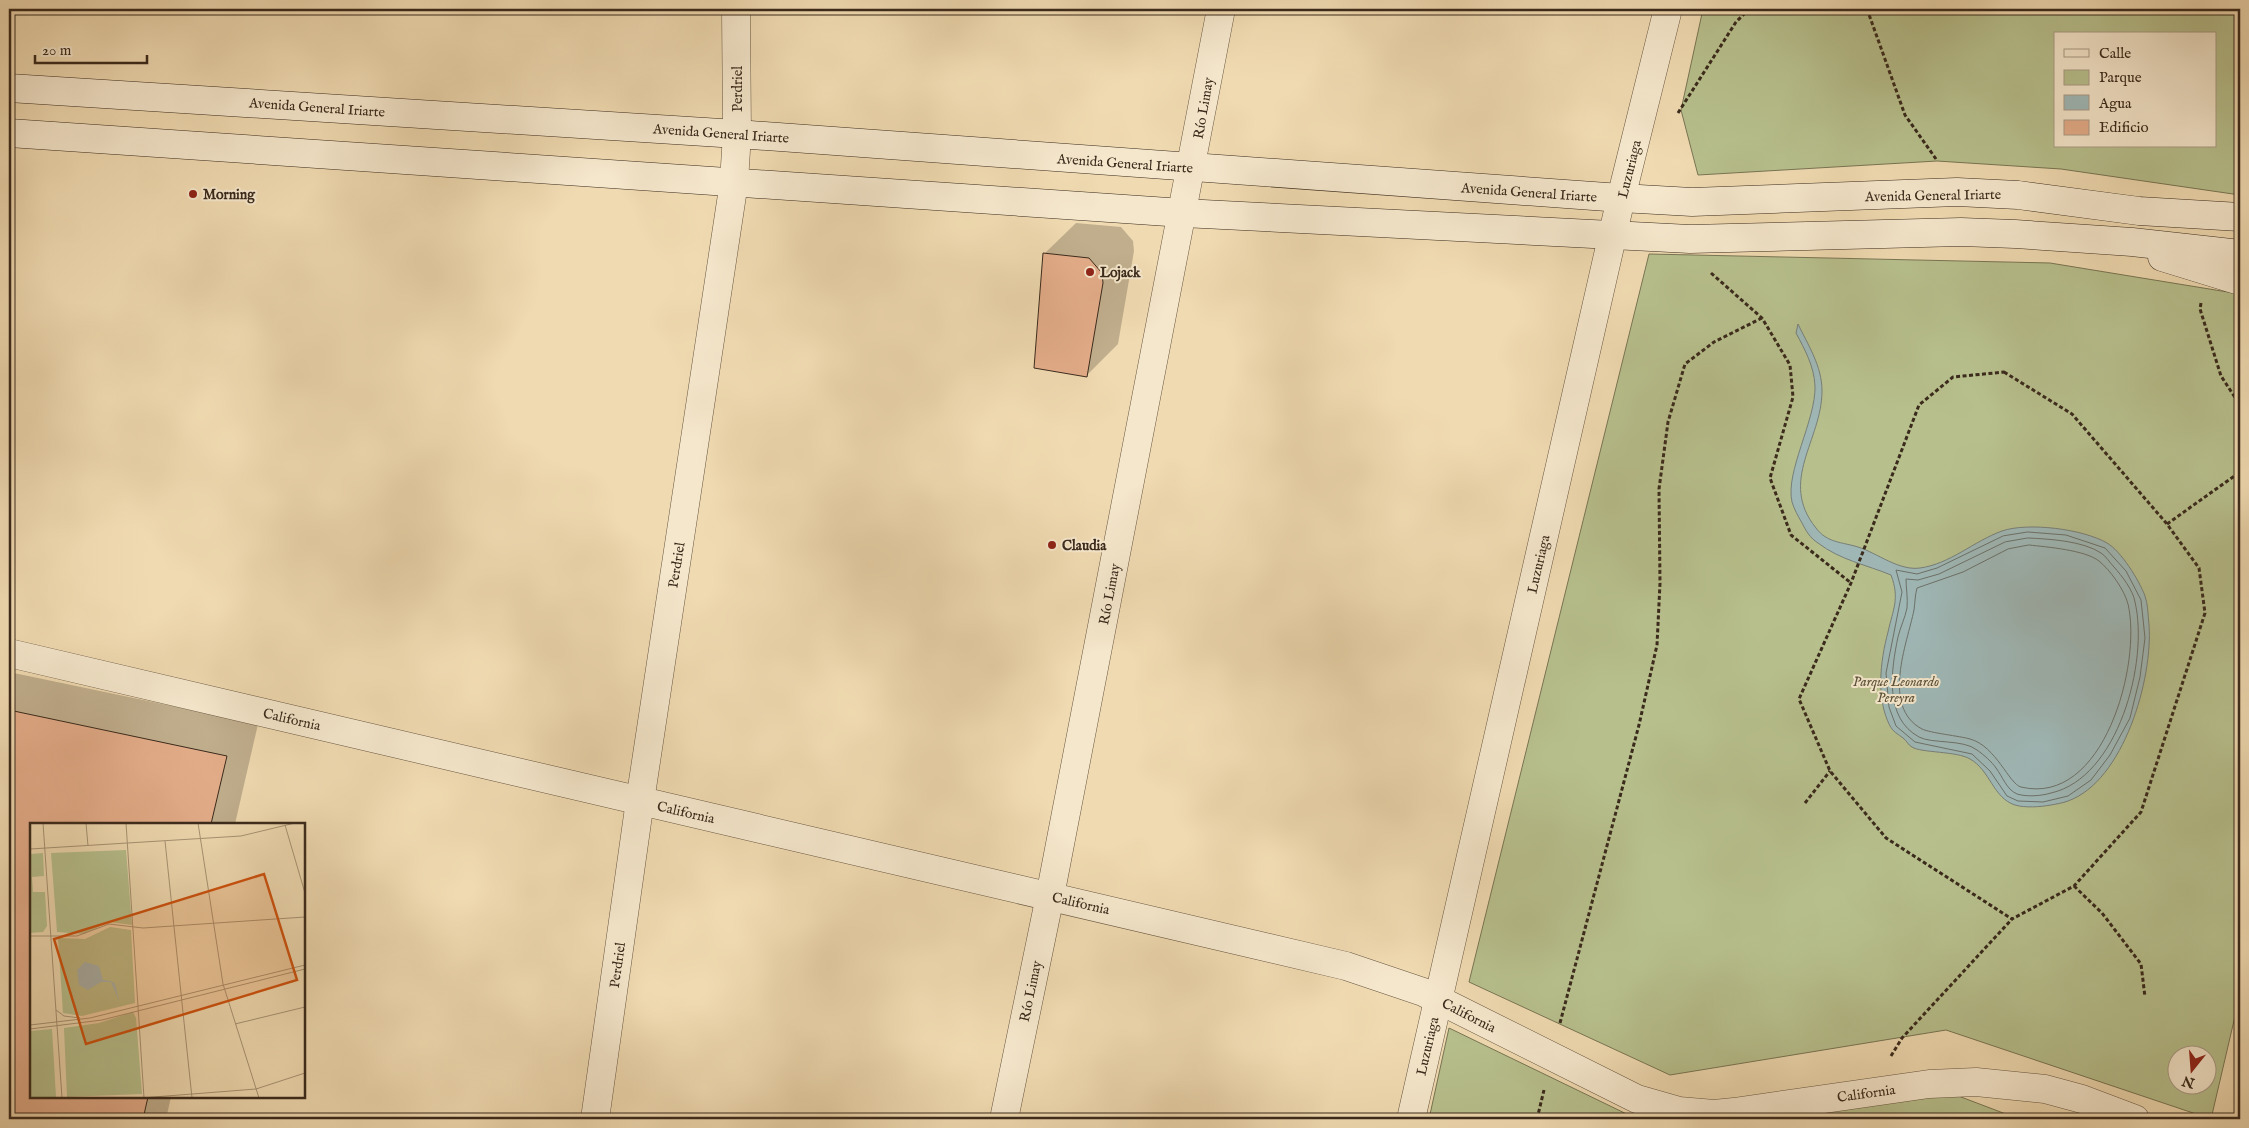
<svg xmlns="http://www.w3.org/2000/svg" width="2249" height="1128" viewBox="0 0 2249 1128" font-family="'IM FELL English',serif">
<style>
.green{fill:#b7c08d;stroke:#787554;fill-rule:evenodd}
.water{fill:#9fb8b7;stroke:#777f79}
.shadow{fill:#0003}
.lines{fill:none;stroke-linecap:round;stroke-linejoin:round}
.shore{stroke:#6c716a;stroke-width:1}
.building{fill:#e4ad8a;stroke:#3a2a1c}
.minor-casing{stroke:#685641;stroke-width:29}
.secondary-casing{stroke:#3a2a1c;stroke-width:29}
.path{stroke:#3a2a1c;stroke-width:3;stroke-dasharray:4 2.5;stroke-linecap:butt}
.minor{stroke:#f5e7cc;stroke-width:28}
.secondary{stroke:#f5e7cc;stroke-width:28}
.poi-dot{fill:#8f2418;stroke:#f5e7cc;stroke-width:2}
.labels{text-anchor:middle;stroke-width:4;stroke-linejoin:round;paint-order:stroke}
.street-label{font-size:14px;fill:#3a2a1c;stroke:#f5e7cc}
.poi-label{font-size:14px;font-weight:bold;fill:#3a2a1c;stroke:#f5e7cc;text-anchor:start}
.park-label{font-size:14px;font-style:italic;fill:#595038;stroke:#f5e7cc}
.inset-road{fill:none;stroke:#a79475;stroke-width:1}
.view{fill:#ce520e;fill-opacity:0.15;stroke:#ce520e;stroke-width:2.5}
.inset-edge{fill:none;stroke:#3a2a1c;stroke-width:2.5}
</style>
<rect width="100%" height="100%" fill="#f0dab1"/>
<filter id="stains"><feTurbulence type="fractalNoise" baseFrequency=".004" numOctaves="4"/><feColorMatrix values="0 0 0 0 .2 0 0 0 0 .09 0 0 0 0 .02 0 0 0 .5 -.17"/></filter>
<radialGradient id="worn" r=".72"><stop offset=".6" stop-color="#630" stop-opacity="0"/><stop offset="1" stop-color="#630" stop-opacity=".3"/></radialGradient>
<g class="green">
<path d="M1703,9h537v186l-179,-26 -124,-8 -239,14 -17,-65zM2055,34h160v112h-160z"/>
<path d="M1649,254l401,9 190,31v701l-29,124 -265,-89 -276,45 -201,-93zM2176,1056h30v30h-30z"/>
<path d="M1449,1028l188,91h-208z"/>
<path d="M1940,1089l79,30h-295z"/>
</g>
<path class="water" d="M1798,324c10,21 24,42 24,67 0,49 -44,90 -6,137 11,15 26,14 42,19 19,6 41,24 62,21 30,-4 54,-27 82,-37 26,-9 81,-2 105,12 14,8 32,37 38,53 3,8 3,20 4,29 4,53 -25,156 -81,176 -5,2 -12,3 -17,4 -11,2 -26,3 -36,0 -22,-7 -25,-35 -45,-46 -13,-8 -49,-6 -58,-12 -4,-2 -5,-6 -9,-9 -5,-4 -10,-6 -13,-12 -14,-27 -10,-64 -2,-94 5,-23 12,-33 3,-57 -24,-10 -51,-15 -73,-32 -8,-5 -12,-12 -16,-20 -4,-7 -8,-14 -10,-21 -7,-30 24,-82 23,-116 -1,-20 -10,-36 -19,-53z"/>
<g class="shadow">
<path d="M1076,223l45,4 12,14 1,10 -16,93 -32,32 -42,-122z"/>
<path d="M9,672l249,52 -23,100h-204v273h140l-5,22h-157z"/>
</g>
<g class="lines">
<g class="shore">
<path d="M2028,532l38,3 39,13 21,23 15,29 4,38 -5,39 -10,41 -20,37 -19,25 -23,16 -25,6 -25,-1 -11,-5 -17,-25 -18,-17 -57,-12 -19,-16 -7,-19 -3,-34 16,-81 -6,-22 21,4 20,-6 66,-32z"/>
<path d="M2028,538c22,1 55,3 73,15 5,3 9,10 13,14 8,9 19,23 21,35 14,60 -17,176 -84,191 -10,3 -24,4 -34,1 -11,-5 -14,-17 -21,-26 -4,-6 -12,-13 -19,-18 -14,-11 -45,-6 -58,-13 -35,-19 -28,-67 -21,-100 2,-9 7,-19 9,-29 1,-10 -1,-20 -1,-29l12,1 21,-6 66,-32z"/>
<path d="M2029,545c18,2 56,5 70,16 11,9 25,28 29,43 14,59 -24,203 -107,183 -12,-3 -25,-41 -51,-48 -10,-3 -40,-6 -48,-10 -41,-22 -15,-85 -8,-119 1,-7 1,-15 3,-22l46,-16 45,-23z"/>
</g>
</g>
<g class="building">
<path d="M1043,253l46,5 13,15 1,10 -16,94 -53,-9z"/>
<path d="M9,710l218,46 -16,68h-180v273h117l-5,22h-134z"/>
</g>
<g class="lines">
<defs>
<g id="minor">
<path d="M9,653l1337,313 77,26 214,107 42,12 35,3 20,-2 195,-28 47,-2 69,7 37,10 53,20"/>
<path d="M595,1119l45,-318 94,-619 3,-48 -1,-125"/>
<path d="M1004,1119l46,-223 171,-887"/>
<path d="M1411,1119l210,-921 47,-189"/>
</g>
<g id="secondary">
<path d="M9,88l728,46 884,64 71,4 265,-10 61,3 121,16 101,6"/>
<path d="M9,133l1174,80 507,26 271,-7 54,2 117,8 108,12"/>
<path d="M2162,257l78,24"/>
</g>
</defs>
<use href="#minor" class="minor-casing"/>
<use href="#secondary" class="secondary-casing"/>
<g class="path">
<path d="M1867,9l38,106 31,44"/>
<path d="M1678,113l58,-91 13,-13"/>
<path d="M1711,273l51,45 28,47 3,32 -23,81 21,57 60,48"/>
<path d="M2201,303l-1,6 21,67 19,29"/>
<path d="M2004,372l68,42 95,110 32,44 6,45 -64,199 -67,74 -62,33 -126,-81 -56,-67 -31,-72 52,-116 68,-178 34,-28z"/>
<path d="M2167,524l73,-52"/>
<path d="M1805,803l25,-32"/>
<path d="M2074,886l28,27 39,51 4,33"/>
<path d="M1560,1023l79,-298 18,-80 3,-62 -1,-94 9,-67 17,-58 29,-22 48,-24"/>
<path d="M1891,1056l11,-18 110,-119"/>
<path d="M1537,1119l7,-29"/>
</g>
<use href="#minor" class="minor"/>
<use href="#secondary" class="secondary"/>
</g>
<g class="poi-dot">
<circle cx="193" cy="194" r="5"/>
<circle cx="1090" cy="272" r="5"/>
<circle cx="1052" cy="545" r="5"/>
</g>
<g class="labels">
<g class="street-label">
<text transform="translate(737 89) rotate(-90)" y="5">Perdriel</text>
<text transform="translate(317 107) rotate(4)" y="5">Avenida General Iriarte</text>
<text transform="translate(1203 108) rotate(-80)" y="5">Río Limay</text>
<text transform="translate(721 133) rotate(4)" y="5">Avenida General Iriarte</text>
<text transform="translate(1125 163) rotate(4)" y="5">Avenida General Iriarte</text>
<text transform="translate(1629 169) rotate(-76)" y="5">Luzuriaga</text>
<text transform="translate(1529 192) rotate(4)" y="5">Avenida General Iriarte</text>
<text transform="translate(1933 195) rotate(-1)" y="5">Avenida General Iriarte</text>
<text transform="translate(1538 564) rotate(-77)" y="5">Luzuriaga</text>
<text transform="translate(676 565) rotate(-81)" y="5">Perdriel</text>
<text transform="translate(1109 594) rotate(-79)" y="5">Río Limay</text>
<text transform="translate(292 719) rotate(13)" y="5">California</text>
<text transform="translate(686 812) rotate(13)" y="5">California</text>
<text transform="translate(1081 903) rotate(13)" y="5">California</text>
<text transform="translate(617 965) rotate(-82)" y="5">Perdriel</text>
<text transform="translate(1030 991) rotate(-78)" y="5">Río Limay</text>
<text transform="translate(1469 1015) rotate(27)" y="5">California</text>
<text transform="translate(1427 1046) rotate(-77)" y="5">Luzuriaga</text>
<text transform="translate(1866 1093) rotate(-8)" y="5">California</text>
</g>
<g class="poi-label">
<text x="203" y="199">Morning</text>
<text x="1100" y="277">Lojack</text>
<text x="1062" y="550">Claudia</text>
</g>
<g class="park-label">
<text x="1896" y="686">Parque Leonardo<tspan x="1896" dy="16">Pereyra</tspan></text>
</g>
</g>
<g transform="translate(30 823)">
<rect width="275" height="275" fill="#f0dab1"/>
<path d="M96,27l6,75 -23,-3 -25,12 -27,-2 -6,-79zM13,30l1,23 -12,1 1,15h12l2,34 -4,6 -13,1v-79zM80,104l21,3 4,73 -53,13 -19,-3 -5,-75 27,1zM103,189l3,6 6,76 -75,3 -3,-69 35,-5zM22,206l4,68 -26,1v-67z" fill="#b7c08d"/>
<path d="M55,139l14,4 4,14 8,1 4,3 4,17 -8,-19h-10l-13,8 -9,-5 -2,-15z" fill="#9fb8b7"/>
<path class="inset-road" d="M13,0l19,275M56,0l2,23M96,0l18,275M168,0l25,161 36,114M255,2l20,68M135,18l27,257M0,26l211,-13 54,-13M0,113h47l32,-12 34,4 162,-11M26,187l8,6 16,2M205,201l70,-17M0,202l60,-7 215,-53M0,206l72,-9 203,-51M111,275l115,-9 49,-16"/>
<path class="view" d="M234,51l33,106 -211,64 -32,-105z"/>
<rect width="275" height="275" class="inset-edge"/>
</g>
<rect width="2249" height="1128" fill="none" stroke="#f0dab1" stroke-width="30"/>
<rect x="10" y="10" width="2229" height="1108" fill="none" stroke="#3a2a1c" stroke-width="2.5"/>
<rect x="15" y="15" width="2219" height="1098" fill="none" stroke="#3a2a1c"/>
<rect x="2054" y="32" width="162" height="115" fill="#f5e7cc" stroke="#aa9b86"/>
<rect x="2064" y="49" width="25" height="8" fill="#f5e7cc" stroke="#aa9b86"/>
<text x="2099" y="58" font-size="15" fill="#3a2a1c">Calle</text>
<rect x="2064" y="70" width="25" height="15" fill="#b7c08d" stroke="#aa9b86"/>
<text x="2099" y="82" font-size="15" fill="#3a2a1c">Parque</text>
<rect x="2064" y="95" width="25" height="15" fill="#9fb8b7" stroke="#aa9b86"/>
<text x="2099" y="108" font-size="15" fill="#3a2a1c">Agua</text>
<rect x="2064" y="120" width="25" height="15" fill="#e4ad8a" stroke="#aa9b86"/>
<text x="2099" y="132" font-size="15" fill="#3a2a1c">Edificio</text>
<g transform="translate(2192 1070) rotate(197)"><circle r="24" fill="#f5e7cc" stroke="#aa9b86"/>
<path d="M0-4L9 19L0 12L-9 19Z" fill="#8f2418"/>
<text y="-8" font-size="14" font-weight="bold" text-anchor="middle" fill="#3a2a1c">N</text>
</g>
<path d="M35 55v8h112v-8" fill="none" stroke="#3a2a1c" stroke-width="2.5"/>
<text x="42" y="55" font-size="15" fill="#3a2a1c" stroke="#f5e7cc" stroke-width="4" paint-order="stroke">20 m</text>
<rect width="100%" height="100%" filter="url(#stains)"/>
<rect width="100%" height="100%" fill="url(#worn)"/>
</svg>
